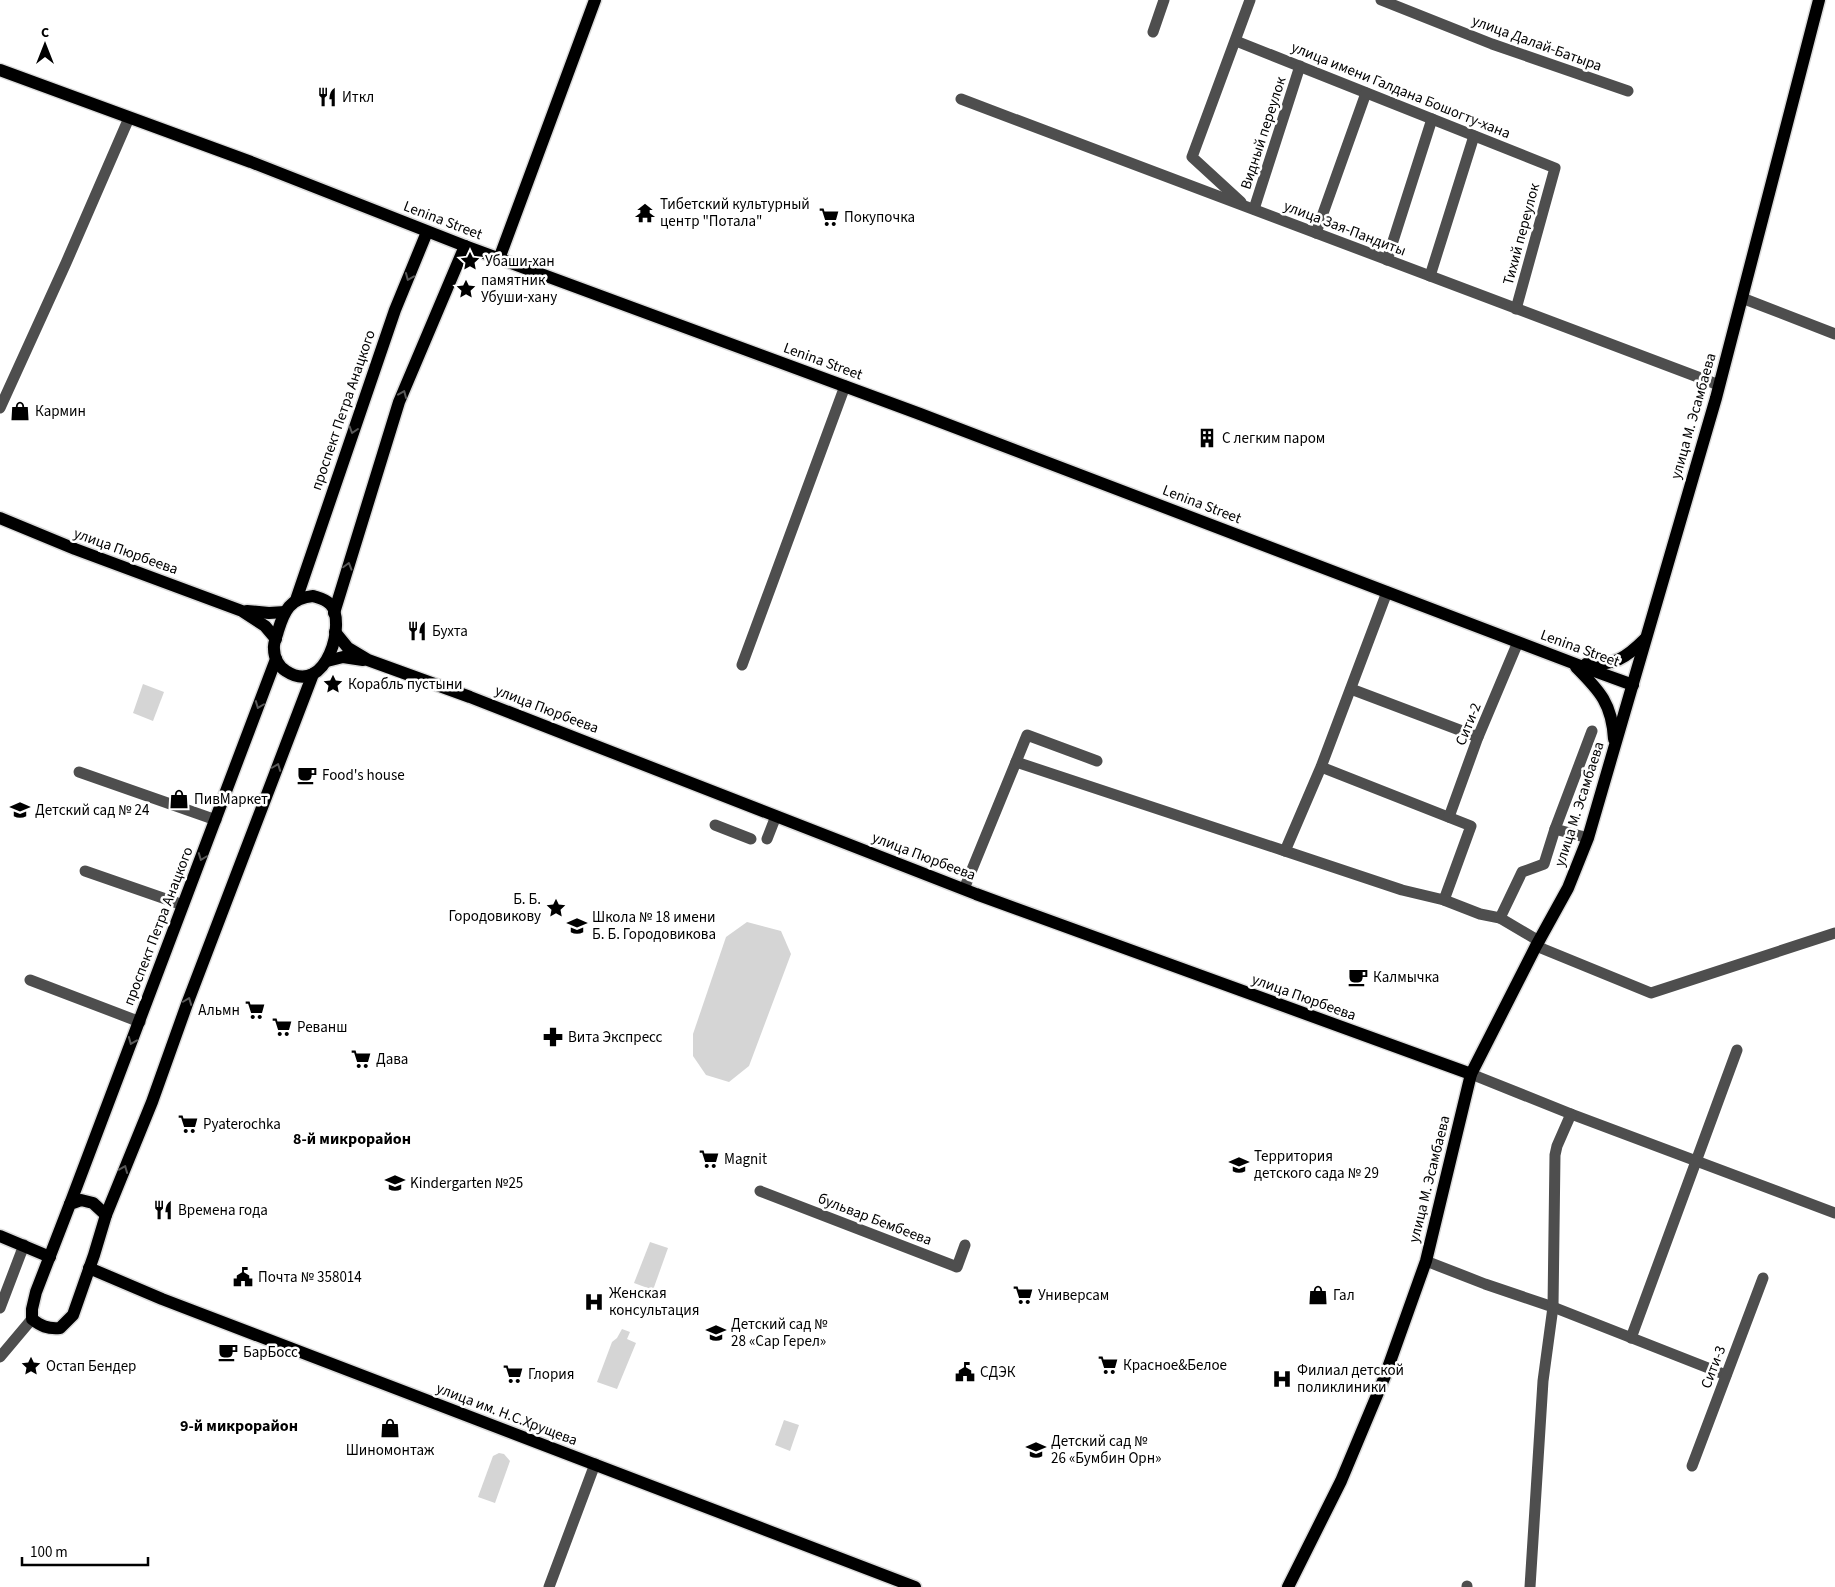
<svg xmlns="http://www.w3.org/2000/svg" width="1835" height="1587" viewBox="0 0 1835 1587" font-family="'Source Sans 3',sans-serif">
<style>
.green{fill:#d5d5d5}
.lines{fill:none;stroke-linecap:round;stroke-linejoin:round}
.major-casing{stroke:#dbdbdb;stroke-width:15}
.minor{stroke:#4e4e4e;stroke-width:11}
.major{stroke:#000;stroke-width:12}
.oneway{stroke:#595959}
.labels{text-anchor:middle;stroke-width:5;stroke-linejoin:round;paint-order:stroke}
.street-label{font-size:15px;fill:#000;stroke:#fff}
.poi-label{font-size:15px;fill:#000;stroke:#fff;text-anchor:start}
.neighbourhood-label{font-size:16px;font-weight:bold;fill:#000;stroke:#fff}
</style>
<rect width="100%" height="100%" fill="#fff"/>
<g class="green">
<path d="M143,684l21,8 -11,29 -20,-8z"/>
<path d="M747,922l34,9 10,23 -42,112 -20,16 -23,-7 -13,-19v-22l33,-97z"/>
<path d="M650,1242l18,6 -15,42 -19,-7z"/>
<path d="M622,1329l8,3 -3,7 9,4 -19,46 -20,-7 15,-40 5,-4z"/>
<path d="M784,1420l15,5 -9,26 -15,-6z"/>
<path d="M499,1453l5,1 6,7 -15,42 -17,-6 15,-41z"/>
</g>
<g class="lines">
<defs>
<g id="major">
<path d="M0,70l251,92 214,84 455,168 666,254 47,17"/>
<path d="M499,259l96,-259"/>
<path d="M0,518l75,31 167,62 23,15 11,13"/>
<path d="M313,596c6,2 12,3 17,8 17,16 -3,94 -44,67 -7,-4 -12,-13 -12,-22 -1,-6 3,-13 4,-18 6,-20 12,-33 35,-35z"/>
<path d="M296,600l99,-290 32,-78"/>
<path d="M247,611l22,2 16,-1"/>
<path d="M334,613l65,-211 66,-156"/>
<path d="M335,632l13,16 20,12 102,37 506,197 495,180"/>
<path d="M327,661l16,-4 20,3"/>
<path d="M1586,664c28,2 40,-6 59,-25"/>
<path d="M1576,667c24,24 36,37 38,72"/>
<path d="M81,1200l12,3 13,12 -12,40 -21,60 -13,13c-13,1 -19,-2 -28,-9v-10l4,-17 34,-88z"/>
<path d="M70,1204l206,-545"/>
<path d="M106,1215l46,-113 35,-98 126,-330"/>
<path d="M0,1236l50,21"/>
<path d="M89,1268l73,31 753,288"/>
<path d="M1288,1587l53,-106 44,-105 41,-115 45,-187 65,-128 32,-58 20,-50 128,-440 103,-398"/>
</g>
</defs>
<use href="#major" class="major-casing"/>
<g class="minor">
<path d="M1381,0l111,44 136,47"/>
<path d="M1153,32l11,-32"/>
<path d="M1236,41l319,127 -39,141"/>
<path d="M961,99l758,286"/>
<path d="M1241,202l-49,-45 58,-157"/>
<path d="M1254,209l46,-143"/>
<path d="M1316,233l50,-140"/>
<path d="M1387,260l45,-141"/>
<path d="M1430,276l44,-140"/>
<path d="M1742,298l93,36"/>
<path d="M0,408l66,-145 63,-145"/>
<path d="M742,665l103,-279"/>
<path d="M1351,689l127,48"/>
<path d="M1016,762l269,89"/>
<path d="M1321,767l150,59 -27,74 -42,-10 -117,-39 36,-84 66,-175"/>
<path d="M79,772l137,48"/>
<path d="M1449,817l29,-80 40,-95"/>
<path d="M715,825l36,14"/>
<path d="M1588,838l-33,-9 37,-98"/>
<path d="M767,839l9,-23"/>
<path d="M85,871l98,34"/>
<path d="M964,889l63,-154 70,26"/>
<path d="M1444,900l36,14 20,4"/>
<path d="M1539,941l-39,-23 22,-46 22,-8 11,-35"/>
<path d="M1536,946l115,47 184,-60"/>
<path d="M30,980l110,42"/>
<path d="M1471,1074l100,40 264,99"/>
<path d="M760,1191l197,76 8,-22"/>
<path d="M1426,1261l59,23 68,23 173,68"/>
<path d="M0,1308l24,-63"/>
<path d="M1631,1338l106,-288"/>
<path d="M0,1357l32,-38"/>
<path d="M1692,1466l71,-188"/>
<path d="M549,1587l46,-123"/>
<path d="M1467,1587v-1"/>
<path d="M1530,1587l13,-206 10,-74 2,-152 2,-9 14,-32"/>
</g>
<use href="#major" class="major"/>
</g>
<defs><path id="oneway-chevron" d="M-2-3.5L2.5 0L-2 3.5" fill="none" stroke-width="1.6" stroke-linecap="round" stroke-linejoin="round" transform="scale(1.25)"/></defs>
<g class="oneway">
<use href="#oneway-chevron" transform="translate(409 277) rotate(113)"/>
<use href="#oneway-chevron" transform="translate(403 394) rotate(-67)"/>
<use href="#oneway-chevron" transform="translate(353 430) rotate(108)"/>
<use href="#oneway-chevron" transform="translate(348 566) rotate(-74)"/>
<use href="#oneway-chevron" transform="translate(259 705) rotate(111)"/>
<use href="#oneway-chevron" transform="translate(277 767) rotate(-69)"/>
<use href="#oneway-chevron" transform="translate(202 857) rotate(111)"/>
<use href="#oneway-chevron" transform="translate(188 1001) rotate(-69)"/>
<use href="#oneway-chevron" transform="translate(132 1041) rotate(112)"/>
<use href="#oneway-chevron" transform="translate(124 1169) rotate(-68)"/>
</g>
<defs>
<symbol id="restaurant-bare" viewBox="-9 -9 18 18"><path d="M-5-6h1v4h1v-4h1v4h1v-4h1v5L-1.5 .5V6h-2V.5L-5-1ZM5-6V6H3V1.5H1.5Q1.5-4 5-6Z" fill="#000" stroke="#fff" stroke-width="2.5" paint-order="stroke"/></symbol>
<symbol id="temple-bare" viewBox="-9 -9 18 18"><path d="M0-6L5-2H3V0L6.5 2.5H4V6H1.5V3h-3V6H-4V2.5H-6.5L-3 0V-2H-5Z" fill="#000" stroke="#fff" stroke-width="2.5" paint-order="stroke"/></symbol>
<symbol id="supermarket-bare" viewBox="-9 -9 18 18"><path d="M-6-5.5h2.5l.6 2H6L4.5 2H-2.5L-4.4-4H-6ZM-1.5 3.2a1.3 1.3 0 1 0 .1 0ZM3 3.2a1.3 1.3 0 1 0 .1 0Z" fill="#000" stroke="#fff" stroke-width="2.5" paint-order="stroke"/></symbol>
<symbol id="sight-bare" viewBox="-9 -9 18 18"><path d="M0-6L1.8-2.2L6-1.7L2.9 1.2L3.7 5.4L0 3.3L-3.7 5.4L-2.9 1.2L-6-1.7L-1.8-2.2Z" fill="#000" stroke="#fff" stroke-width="2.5" paint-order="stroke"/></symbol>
<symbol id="shop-bare" viewBox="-9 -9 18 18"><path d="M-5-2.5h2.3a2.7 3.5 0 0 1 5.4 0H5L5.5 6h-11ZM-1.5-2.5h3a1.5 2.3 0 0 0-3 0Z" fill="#000" stroke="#fff" stroke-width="2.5" paint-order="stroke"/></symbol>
<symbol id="building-bare" viewBox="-9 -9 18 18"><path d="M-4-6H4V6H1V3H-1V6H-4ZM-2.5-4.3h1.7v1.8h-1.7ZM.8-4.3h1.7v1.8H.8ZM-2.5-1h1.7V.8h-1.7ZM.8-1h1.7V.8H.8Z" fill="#000" stroke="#fff" stroke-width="2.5" paint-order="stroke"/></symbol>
<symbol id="cafe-bare" viewBox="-9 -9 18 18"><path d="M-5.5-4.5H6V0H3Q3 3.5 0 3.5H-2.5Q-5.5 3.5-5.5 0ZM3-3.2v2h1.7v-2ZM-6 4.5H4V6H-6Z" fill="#000" stroke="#fff" stroke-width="2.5" paint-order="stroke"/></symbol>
<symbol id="school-bare" viewBox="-9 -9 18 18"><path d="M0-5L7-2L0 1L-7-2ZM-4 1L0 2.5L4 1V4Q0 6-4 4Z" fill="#000" stroke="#fff" stroke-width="2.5" paint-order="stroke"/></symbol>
<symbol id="pharmacy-bare" viewBox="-9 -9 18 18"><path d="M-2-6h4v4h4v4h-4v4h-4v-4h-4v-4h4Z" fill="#000" stroke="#fff" stroke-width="2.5" paint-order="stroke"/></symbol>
<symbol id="civic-bare" viewBox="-9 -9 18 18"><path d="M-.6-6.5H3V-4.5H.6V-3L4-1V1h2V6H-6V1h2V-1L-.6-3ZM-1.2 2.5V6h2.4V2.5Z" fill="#000" stroke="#fff" stroke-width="2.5" paint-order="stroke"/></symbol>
<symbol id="hospital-bare" viewBox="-9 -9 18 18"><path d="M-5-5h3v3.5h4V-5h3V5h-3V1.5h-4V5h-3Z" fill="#000" stroke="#fff" stroke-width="2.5" paint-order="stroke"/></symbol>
</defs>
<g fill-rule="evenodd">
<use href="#restaurant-bare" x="313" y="83" width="28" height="28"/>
<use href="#temple-bare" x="631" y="199" width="28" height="28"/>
<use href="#supermarket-bare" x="815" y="203" width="28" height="28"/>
<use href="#sight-bare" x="456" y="247" width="28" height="28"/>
<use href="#sight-bare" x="452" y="275" width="28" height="28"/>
<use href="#shop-bare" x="6" y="397" width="28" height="28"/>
<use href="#building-bare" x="1193" y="424" width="28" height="28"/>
<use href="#restaurant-bare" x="403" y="617" width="28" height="28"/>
<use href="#sight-bare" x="319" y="670" width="28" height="28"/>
<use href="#cafe-bare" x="293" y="761" width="28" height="28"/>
<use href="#shop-bare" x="165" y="785" width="28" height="28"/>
<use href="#school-bare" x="6" y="796" width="28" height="28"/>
<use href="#sight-bare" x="542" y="894" width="28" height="28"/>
<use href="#school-bare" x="563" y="912" width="28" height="28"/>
<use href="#cafe-bare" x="1344" y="963" width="28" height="28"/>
<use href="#supermarket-bare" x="241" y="996" width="28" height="28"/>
<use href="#supermarket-bare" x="268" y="1013" width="28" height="28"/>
<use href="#pharmacy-bare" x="539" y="1023" width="28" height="28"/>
<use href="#supermarket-bare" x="347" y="1045" width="28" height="28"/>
<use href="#supermarket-bare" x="174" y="1110" width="28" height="28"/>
<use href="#supermarket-bare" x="695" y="1145" width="28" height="28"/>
<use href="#school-bare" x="1225" y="1151" width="28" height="28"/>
<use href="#school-bare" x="381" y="1169" width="28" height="28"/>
<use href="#restaurant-bare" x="149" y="1196" width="28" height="28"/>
<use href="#civic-bare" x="229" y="1263" width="28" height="28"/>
<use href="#supermarket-bare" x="1009" y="1281" width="28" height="28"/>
<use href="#shop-bare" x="1304" y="1281" width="28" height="28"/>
<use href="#hospital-bare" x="580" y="1288" width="28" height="28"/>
<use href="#school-bare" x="702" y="1319" width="28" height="28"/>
<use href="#cafe-bare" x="214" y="1338" width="28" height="28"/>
<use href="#supermarket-bare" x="1094" y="1351" width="28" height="28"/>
<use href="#sight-bare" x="17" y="1352" width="28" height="28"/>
<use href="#civic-bare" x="951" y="1358" width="28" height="28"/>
<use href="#supermarket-bare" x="499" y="1360" width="28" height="28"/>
<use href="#hospital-bare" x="1268" y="1365" width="28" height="28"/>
<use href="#shop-bare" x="376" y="1414" width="28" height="28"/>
<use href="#school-bare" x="1022" y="1436" width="28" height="28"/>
</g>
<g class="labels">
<g class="street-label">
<text transform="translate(1537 43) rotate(20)" y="5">улица Далай-Батыра</text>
<text transform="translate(1401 90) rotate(22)" y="5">улица имени Галдана Бошогту-хана</text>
<text transform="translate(1263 133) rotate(-72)" y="5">Видный переулок</text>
<text transform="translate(443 220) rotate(21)" y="5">Lenina Street</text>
<text transform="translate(1345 228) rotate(21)" y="5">улица Зая-Пандиты</text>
<text transform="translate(1521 234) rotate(-75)" y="5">Тихий переулок</text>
<text transform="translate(823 361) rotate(20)" y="5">Lenina Street</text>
<text transform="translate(343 410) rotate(-71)" y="5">проспект Петра Анацкого</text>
<text transform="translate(1693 416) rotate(-74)" y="5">улица М. Эсамбаева</text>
<text transform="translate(1202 504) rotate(21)" y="5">Lenina Street</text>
<text transform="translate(126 551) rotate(20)" y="5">улица Пюрбеева</text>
<text transform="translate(1580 648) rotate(20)" y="5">Lenina Street</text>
<text transform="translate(547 709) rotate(21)" y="5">улица Пюрбеева</text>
<text transform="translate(1468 724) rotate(-68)" y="5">Сити-2</text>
<text transform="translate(1579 804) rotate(-72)" y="5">улица М. Эсамбаева</text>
<text transform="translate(924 856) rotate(21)" y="5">улица Пюрбеева</text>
<text transform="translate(158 926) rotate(-69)" y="5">проспект Петра Анацкого</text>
<text transform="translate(1304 997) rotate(20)" y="5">улица Пюрбеева</text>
<text transform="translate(1429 1179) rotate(-76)" y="5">улица М. Эсамбаева</text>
<text transform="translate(875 1219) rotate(21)" y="5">бульвар Бембеева</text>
<text transform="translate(1713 1367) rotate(-69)" y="5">Сити-3</text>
<text transform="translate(507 1414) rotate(21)" y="5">улица им. Н.С.Хрущева</text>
</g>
<g class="poi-label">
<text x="342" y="102">Иткл</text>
<text x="660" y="209">Тибетский культурный<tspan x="660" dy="17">центр "Потала"</tspan></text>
<text x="844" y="222">Покупочка</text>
<text x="485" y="266">Убаши-хан</text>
<text x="481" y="285">памятник<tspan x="481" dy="17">Убуши-хану</tspan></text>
<text x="35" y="416">Кармин</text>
<text x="1222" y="443">С легким паром</text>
<text x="432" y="636">Бухта</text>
<text x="348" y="689">Корабль пустыни</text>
<text x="322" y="780">Food's house</text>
<text x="194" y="804">ПивМаркет</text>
<text x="35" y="815">Детский сад № 24</text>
<text x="541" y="904" text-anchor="end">Б. Б.<tspan x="541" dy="17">Городовикову</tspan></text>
<text x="592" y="922">Школа № 18 имени<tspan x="592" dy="17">Б. Б. Городовикова</tspan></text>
<text x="1373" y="982">Калмычка</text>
<text x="240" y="1015" text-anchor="end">Альмн</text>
<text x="297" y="1032">Реванш</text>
<text x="568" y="1042">Вита Экспресс</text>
<text x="376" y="1064">Дава</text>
<text x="203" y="1129">Pyaterochka</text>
<text x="1254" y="1161">Территория<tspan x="1254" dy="17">детского сада № 29</tspan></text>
<text x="724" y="1164">Magnit</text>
<text x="410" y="1188">Kindergarten №25</text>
<text x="178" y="1215">Времена года</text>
<text x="258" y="1282">Почта № 358014</text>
<text x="609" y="1298">Женская<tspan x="609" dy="17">консультация</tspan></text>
<text x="1038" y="1300">Универсам</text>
<text x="1333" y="1300">Гал</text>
<text x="731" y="1329">Детский сад №<tspan x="731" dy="17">28 «Сар Герел»</tspan></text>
<text x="243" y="1357">БарБосс</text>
<text x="1123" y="1370">Красное&amp;Белое</text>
<text x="46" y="1371">Остап Бендер</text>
<text x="1297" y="1375">Филиал детской<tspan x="1297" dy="17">поликлиники</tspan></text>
<text x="980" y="1377">СДЭК</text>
<text x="528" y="1379">Глория</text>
<text x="1051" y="1446">Детский сад №<tspan x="1051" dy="17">26 «Бумбин Орн»</tspan></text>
<text x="390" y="1455" text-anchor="middle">Шиномонтаж</text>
</g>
<g class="neighbourhood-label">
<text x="352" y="1144">8-й микрорайон</text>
<text x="239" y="1431">9-й микрорайон</text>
</g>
</g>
<g transform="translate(45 45)" stroke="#ffffff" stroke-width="4" paint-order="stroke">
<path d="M0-4L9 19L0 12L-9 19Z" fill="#000000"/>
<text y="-8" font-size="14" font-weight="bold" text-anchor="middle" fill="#000000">С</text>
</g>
<path d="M22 1557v8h126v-8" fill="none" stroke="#000000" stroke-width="2.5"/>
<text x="30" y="1557" font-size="15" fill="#000000" stroke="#ffffff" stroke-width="4" paint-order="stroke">100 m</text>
</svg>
